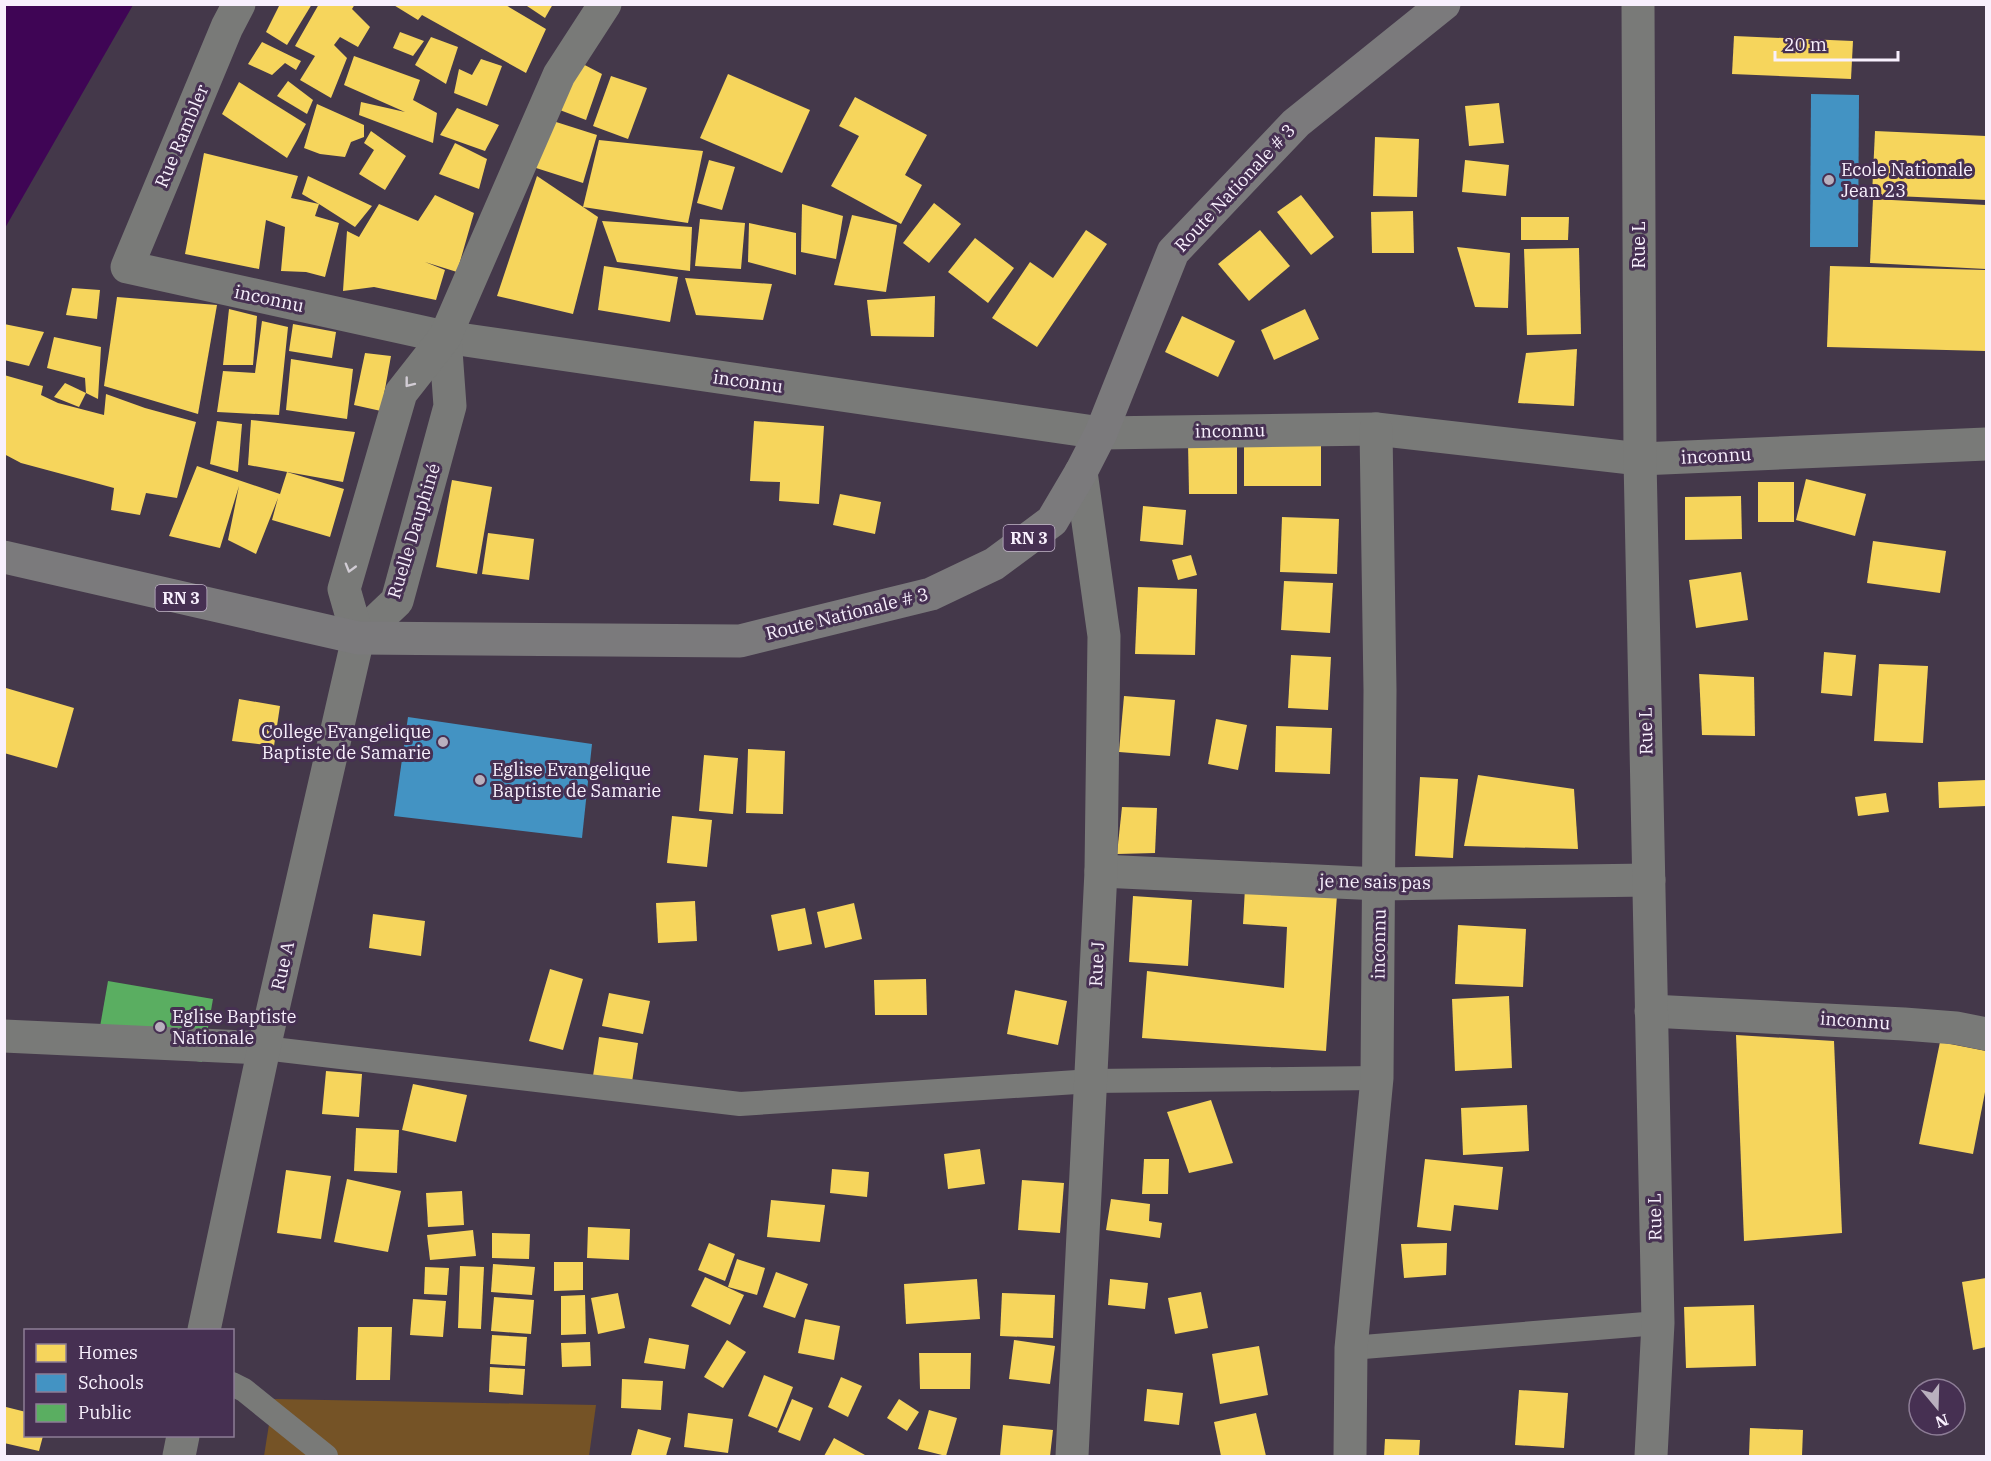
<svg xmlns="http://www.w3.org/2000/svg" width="1991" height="1461" viewBox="0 0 1991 1461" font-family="'IBM Plex Serif',serif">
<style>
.green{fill:#755326}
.water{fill:#3f0555}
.homes{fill:#f6d55c}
.schools{fill:#4393c3}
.public{fill:#5aae61}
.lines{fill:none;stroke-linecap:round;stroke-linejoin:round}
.service{stroke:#797a78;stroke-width:24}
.minor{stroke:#797a78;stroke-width:33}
.tertiary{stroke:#797a78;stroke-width:33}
.primary{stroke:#7b7a7c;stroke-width:33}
.oneway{stroke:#d2cdd5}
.poi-dot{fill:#b9b0be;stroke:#463052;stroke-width:2}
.labels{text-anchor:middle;stroke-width:6;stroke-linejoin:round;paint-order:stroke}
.shield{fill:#463052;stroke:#c3b6ca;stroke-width:1.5}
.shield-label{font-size:16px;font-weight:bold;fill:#f8f0fd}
.street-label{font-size:18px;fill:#f8f0fd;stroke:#463052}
.poi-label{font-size:18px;fill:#f8f0fd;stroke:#463052;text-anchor:start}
</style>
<rect width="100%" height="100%" fill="#44384a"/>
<path class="green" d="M273,1399l323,6 -7,51h-325z"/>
<path class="water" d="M5,4l128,1 -128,223 -1,-223z"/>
<g class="homes">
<path d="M280,4h32l-25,41 -21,-13z"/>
<path d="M319,4h36l-3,5 18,18 -12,20 -18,-10 -6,8 13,13 -16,40 -31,-18 15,-24 -20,-10z"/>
<path d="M392,4h112l42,25 -20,44 -104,-58 -4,5z"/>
<path d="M524,4h29l-8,14z"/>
<path d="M400,32l24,9 -11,15 -20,-8z"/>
<path d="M1734,36l119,5 -2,38 -119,-5z"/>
<path d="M431,37l27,10 -12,37 -31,-19z"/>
<path d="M262,42l39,19 -5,9 -11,-7 -13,12 -24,-11z"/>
<path d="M354,56l66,24 -7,20 24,13 -4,30 -74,-28 2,-13 44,10 -61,-27z"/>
<path d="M481,59l21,7 -15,40 -33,-13 5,-24 13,6z"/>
<path d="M577,61l25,13 -16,46 -34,-13z"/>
<path d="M728,74l82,36 -28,63 -82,-35z"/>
<path d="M611,76l36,12 -19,51 -35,-13z"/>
<path d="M288,81l25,19 -6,14 -30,-18z"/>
<path d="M239,82l67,42 -19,34 -65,-44z"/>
<path d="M855,97l72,38 -22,40 17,10 -21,39 -70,-38 28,-50 -20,-10z"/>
<path d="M1499,103l5,40 -35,3 -4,-40z"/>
<path d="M317,104l47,21v12l-13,5 -6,15 -25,-3 -16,-6z"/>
<path d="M457,108l42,17 -14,26 -45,-16z"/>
<path d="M553,121l44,14 -14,48 -50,-16z"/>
<path d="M371,131l35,25 -21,34 -26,-16 15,-24 -10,-7z"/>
<path d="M1875,131l111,5v64l-114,-5z"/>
<path d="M1375,137l44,2 -2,58 -44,-1z"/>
<path d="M599,140l104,11 -15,72 -105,-16z"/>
<path d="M455,143l32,16 -8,30 -40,-15z"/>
<path d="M204,153l94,23 -7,22 28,6 -17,-10 6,-18 64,30 -17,21 -36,-23 -4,12 24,7 -14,54 -19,-5 -25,-1 4,-44 -19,-7 -7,49 -74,-15z"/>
<path d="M709,160l26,7 -13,43 -25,-7z"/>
<path d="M1465,160l44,5 -3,31 -44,-4z"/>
<path d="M537,176l61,41 -25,97 -76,-18z"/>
<path d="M435,195l39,18 -17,59 -32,-10 20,8 -9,30 -62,-13 -31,4 4,-60 12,6 20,-33 39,17z"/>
<path d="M1301,195l33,42 -23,18 -34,-43z"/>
<path d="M1873,199l113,6v64l-116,-6z"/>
<path d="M934,203l27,21 -32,39 -26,-20z"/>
<path d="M802,204l41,12 -7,43 -35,-7z"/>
<path d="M1413,211l1,42h-42l-1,-41z"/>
<path d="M852,215l45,10 -11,67 -52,-7z"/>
<path d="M1521,217h48l-1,23h-47z"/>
<path d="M700,219l45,4 -4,46 -46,-3z"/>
<path d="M602,221l90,6 -2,44 -73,-9z"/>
<path d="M749,223l47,10v42l-48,-13z"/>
<path d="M1086,230l21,14 -70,103 -45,-29 38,-56 23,16z"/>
<path d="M1260,230l30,36 -41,35 -31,-37z"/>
<path d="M975,238l39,30 -26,35 -40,-31z"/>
<path d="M1457,247l53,6 -2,55 -33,-1z"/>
<path d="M1579,248l2,86 -54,1 -3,-86z"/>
<path d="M604,266l74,11 -8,45 -72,-12z"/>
<path d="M1830,266l156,4v81l-159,-4z"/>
<path d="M685,278l87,6 -9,36 -67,-5z"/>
<path d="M72,288l28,2 -3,29 -31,-4z"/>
<path d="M935,296l-1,41 -63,-1 -4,-36z"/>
<path d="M117,297l100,8 -19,109 -94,-28z"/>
<path d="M229,309l28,7 -4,49h-30z"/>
<path d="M1305,309l14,30 -45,21 -13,-30z"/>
<path d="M1182,316l53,25 -17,36 -53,-25z"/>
<path d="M262,321l26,6 -9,88 -62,-3 6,-41 32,2z"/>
<path d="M4,324l40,8 -15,34 -25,-6z"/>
<path d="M293,324l43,8 -4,26 -43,-7z"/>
<path d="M54,337l47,10 -3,52 -12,-6 -1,-15 -38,-10z"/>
<path d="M1577,349l-3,57 -56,-3 8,-50z"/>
<path d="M365,353l26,3 -10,55 -27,-6z"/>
<path d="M291,359l62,10 -6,50 -61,-9z"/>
<path d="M4,375l39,11 -2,9 17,8 46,12 2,-21 39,14 51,14 -19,76 -31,-5 -6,22 -29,-5 3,-22 -93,-25 -17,-9z"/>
<path d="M65,383l21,10 -7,14 -25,-10z"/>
<path d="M251,420l104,12 -12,50 -95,-17z"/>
<path d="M217,421l25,3 -4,48 -28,-8z"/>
<path d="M754,421l70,5 -5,78 -40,-3 1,-19 -30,-1z"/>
<path d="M1188,442h49v52h-48z"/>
<rect x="1244" y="442" width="77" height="44"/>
<path d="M197,466l83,28 7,-22 57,17 -14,48 -58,-17 6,-22 -22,56 -28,-14 11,-54 -19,62 -51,-12z"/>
<path d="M1806,479l60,15 -11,42 -59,-16z"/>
<path d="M452,480l40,7 -15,87 -41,-7z"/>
<rect x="1758" y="482" width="36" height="40"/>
<path d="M840,494l41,8 -6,32 -42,-9z"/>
<path d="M1741,496l1,43 -57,1v-43z"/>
<path d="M1143,506l43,4 -3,35 -43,-4z"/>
<path d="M1282,517l57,2 -2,55 -57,-2z"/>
<path d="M488,533l46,6 -5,41 -47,-6z"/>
<path d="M1873,541l73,10 -6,42 -73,-10z"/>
<path d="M1191,555l6,20 -19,5 -6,-20z"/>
<path d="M1741,572l7,48 -52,8 -7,-48z"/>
<path d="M1284,581l49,2 -3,50 -49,-3z"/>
<path d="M1138,587l59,2 -2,66 -60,-1z"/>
<path d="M1824,652l32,3 -4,41 -31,-3z"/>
<path d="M1291,655l40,2 -3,53 -40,-2z"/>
<path d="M1879,664l49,2 -5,77 -49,-2z"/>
<path d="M1699,674l55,3 1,59 -53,-1z"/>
<path d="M6,688l68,20 -17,60 -53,-15v-59z"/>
<path d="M1124,696l51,4 -5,56 -51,-4z"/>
<path d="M239,699l41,7 -6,40 -42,-5z"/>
<path d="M1216,719l31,6 -9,45 -30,-6z"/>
<path d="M1276,726l56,2 -2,46 -55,-2z"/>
<path d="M748,749l37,2 -2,63 -37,-1z"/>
<path d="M704,755l34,3 -5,56 -34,-3z"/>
<path d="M1478,775l96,14 4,60 -114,-3z"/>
<path d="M1420,777l38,2 -5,79 -38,-2z"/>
<path d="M1986,780v26l-47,2 -1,-26z"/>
<path d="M1886,793l3,19 -31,4 -3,-19z"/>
<path d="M1122,807l35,1 -2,45 -38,1z"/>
<path d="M672,816l40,4 -5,47 -40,-4z"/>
<path d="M1245,888l92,7 -11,156 -184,-13 5,-67 137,17 3,-61 -44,-3z"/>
<path d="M1133,896l59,4 -4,66 -59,-4z"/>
<path d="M695,901l2,40 -39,2 -2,-40z"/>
<path d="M854,903l8,36 -37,9 -8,-36z"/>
<path d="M805,908l7,36 -34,7 -7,-36z"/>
<path d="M373,914l52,7 -4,35 -52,-8z"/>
<path d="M1458,925l68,4 -3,58 -68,-3z"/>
<path d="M550,969l33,10 -20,71 -34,-9z"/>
<path d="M926,979l1,36h-52l-1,-35z"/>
<path d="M1015,990l52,11 -9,44 -51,-11z"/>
<path d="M609,993l41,8 -7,33 -41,-8z"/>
<path d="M1509,996l3,72 -57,3 -3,-72z"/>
<path d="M1736,1035l98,6 8,192 -98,8z"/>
<path d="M599,1037l39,6 -6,39 -39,-6z"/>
<path d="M1940,1042l46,9v36l-13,67 -54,-10z"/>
<path d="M326,1071l36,3 -3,43 -37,-3z"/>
<path d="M413,1084l54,11 -11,47 -54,-12z"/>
<path d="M1211,1100l22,63 -44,10 -22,-61z"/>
<path d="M1527,1105l2,46 -66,4 -2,-47z"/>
<path d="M356,1128l43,2 -2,43 -43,-2z"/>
<path d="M980,1149l5,35 -37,5 -4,-35z"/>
<path d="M1144,1159h25l-1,35h-26z"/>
<path d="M1425,1159l78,8 -5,43 -44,-5 -3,26 -34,-4z"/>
<path d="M832,1169l37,3 -2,25 -37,-4z"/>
<path d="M286,1170l45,6 -10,63 -44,-6z"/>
<path d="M347,1179l54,12 -13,61 -54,-10z"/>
<path d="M1022,1180l42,3 -4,50 -42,-3z"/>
<path d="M462,1191l2,34 -36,2 -2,-34z"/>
<path d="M1111,1199l39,5 -1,17 13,2 -2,15 -54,-8z"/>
<path d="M771,1200l54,5 -5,37 -53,-5z"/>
<path d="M588,1227l42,2 -1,31 -42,-2z"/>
<path d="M473,1230l3,26 -46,4 -3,-25z"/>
<path d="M492,1233l38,1 -1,25 -37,-1z"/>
<path d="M709,1243l26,11 -10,27 -27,-11z"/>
<path d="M1447,1243l-1,32 -42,3 -3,-34z"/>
<path d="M737,1259l28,9 -8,27 -29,-8z"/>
<path d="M554,1262h29v28l-29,1z"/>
<path d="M493,1264l42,3 -3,28 -41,-3z"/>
<path d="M460,1266l24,1 -3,62 -23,-1z"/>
<path d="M425,1267l24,1 -2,27 -23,-1z"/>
<path d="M776,1272l32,12 -13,34 -32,-11z"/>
<path d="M705,1277l39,18 -14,30 -39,-19z"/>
<path d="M1986,1278v69l-13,3 -11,-68z"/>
<path d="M977,1279l3,40 -74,5 -2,-40z"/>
<path d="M1110,1279l38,4 -3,26 -37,-4z"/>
<path d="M1201,1292l7,36 -33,6 -7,-36z"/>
<path d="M618,1293l7,35 -27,6 -7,-36z"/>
<path d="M1002,1293l53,2 -2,43 -53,-2z"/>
<path d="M585,1295l1,39 -25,1v-39z"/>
<path d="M494,1297l40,3 -3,34 -40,-3z"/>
<path d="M413,1299l33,2 -3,36 -33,-2z"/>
<path d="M1754,1305l2,61 -70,2 -2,-61z"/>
<path d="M805,1319l35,7 -6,34 -36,-7z"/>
<path d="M358,1327h34l-2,53h-34z"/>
<path d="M492,1335l35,2 -2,29 -35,-2z"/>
<path d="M649,1338l40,7 -4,24 -41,-6z"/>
<path d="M727,1340l19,12 -23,36 -19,-11z"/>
<path d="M1014,1340l41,6 -5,38 -41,-5z"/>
<path d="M590,1342l1,24 -29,1 -1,-24z"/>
<path d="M1259,1346l9,49 -48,9 -8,-50z"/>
<path d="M919,1353h52l-1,36h-50z"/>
<path d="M490,1367l35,2 -2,26 -34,-3z"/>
<path d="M764,1375l29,12 -16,41 -29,-12z"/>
<path d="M841,1377l21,9 -14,31 -20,-10z"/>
<path d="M622,1379l41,2 -2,29 -40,-2z"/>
<path d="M1147,1389l36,4 -4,32 -35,-4z"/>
<path d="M1519,1390l49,3 -4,55 -49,-3z"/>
<path d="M792,1399l21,9 -13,33 -22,-9z"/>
<path d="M899,1399l20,13 -12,19 -20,-13z"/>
<path d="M6,1407l20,5v24h17l-4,15 -35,-8z"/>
<path d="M929,1410l28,8 -11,38 -28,-7z"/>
<path d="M688,1413l45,6 -5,34 -44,-6z"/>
<path d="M1256,1413l10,43h-45l-7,-34z"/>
<path d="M1003,1425l50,5 -3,26h-50z"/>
<path d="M1750,1428l53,2 -1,26h-53z"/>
<path d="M638,1429l33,9 -5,18 -35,-1z"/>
<path d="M834,1438l31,17 -1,1h-40z"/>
<path d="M1385,1439l35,1 -1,16h-35z"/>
</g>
<g class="schools">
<path d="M1811,94l48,1 -1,152h-48z"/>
<path d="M408,717l184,27 -10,94 -188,-22z"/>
</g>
<path class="public" d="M108,981l105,18 -11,63 -105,-18z"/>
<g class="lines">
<g class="service">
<path d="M264,1048l476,56 352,-23 285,-3"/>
<path d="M1351,1348l307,-25"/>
<path d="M232,1384l12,6 82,66"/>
</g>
<g class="minor">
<path d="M239,4l-12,23 -100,240 318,70 656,96 275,-4 264,30 346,-15"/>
<path d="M1101,871l279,13 269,-4"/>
<path d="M1651,1011l253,13 52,4 30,6"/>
<path d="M4,1036l260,12"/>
<path d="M1072,1456l29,-585 3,-235 -23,-164"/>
<path d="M1350,1456l1,-108 26,-270 3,-388 -4,-261"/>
</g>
<g class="tertiary">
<path d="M1638,4l2,455 18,864 -7,133"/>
<path d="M358,638l39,-37 53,-195 -5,-69"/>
<path d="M204,1330l60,-282 94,-410 -14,-49 57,-196 44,-56 114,-262 46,-71"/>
<path d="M179,1456l4,-20"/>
</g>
<path class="primary" d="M4,557l354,81 382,3 191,-47 63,-30 58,-43 29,-49 20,-39 72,-181 123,-129 148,-119"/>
</g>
<defs><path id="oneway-chevron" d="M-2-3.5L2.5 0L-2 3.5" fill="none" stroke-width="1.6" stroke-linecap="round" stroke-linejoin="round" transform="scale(1.5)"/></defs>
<g class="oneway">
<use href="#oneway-chevron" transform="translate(409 383) rotate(128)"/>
<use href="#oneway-chevron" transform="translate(350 568) rotate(106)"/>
</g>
<g class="poi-dot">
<circle cx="1829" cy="180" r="6"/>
<circle cx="443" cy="742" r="6"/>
<circle cx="480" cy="780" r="6"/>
<circle cx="160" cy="1027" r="6"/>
</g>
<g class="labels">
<g class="shield">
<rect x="1003.5" y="525" width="51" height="26" rx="4.5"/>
<rect x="155.5" y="585" width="51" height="26" rx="4.5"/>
</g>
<g class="shield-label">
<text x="1029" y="544">RN 3</text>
<text x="181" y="604">RN 3</text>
</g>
<g class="street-label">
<text transform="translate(182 136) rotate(-67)" y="6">Rue Rambler</text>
<text transform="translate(1235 188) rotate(-47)" y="6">Route Nationale # 3</text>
<text transform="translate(1639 245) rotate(-90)" y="6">Rue L</text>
<text transform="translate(269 299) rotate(12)" y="6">inconnu</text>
<text transform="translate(748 382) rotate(8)" y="6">inconnu</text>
<text transform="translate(1230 431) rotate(-1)" y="6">inconnu</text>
<text transform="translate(1716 456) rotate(-3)" y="6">inconnu</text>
<text transform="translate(414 531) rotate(-73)" y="6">Ruelle Dauphiné</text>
<text transform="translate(847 614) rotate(-14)" y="6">Route Nationale # 3</text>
<text transform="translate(1646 731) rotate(-91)" y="6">Rue L</text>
<text transform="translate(1375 882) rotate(1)" y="6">je ne sais pas</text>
<text transform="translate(1379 944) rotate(-89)" y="6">inconnu</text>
<text transform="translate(1097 964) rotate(-87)" y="6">Rue J</text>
<text transform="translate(283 966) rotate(-77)" y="6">Rue A</text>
<text transform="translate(1855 1021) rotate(4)" y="6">inconnu</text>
<text transform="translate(1655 1217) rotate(-91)" y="6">Rue L</text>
</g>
<g class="poi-label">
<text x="1841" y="176">Ecole Nationale<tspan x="1841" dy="21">Jean 23</tspan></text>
<text x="431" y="738" text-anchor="end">College Evangelique<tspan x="431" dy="21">Baptiste de Samarie</tspan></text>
<text x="492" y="776">Eglise Evangelique<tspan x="492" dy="21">Baptiste de Samarie</tspan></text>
<text x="172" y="1023">Eglise Baptiste<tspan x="172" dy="21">Nationale</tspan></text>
</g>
</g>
<rect width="1991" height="1461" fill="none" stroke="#f8f0fd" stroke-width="12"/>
<rect x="24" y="1329" width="210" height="108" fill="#463052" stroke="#8d7d96" stroke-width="1.5"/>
<rect x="36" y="1344" width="30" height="18" fill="#f6d55c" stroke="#8d7d96" stroke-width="1.5"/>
<text x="78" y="1359" font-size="18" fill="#f8f0fd">Homes</text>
<rect x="36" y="1374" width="30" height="18" fill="#4393c3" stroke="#8d7d96" stroke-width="1.5"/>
<text x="78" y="1389" font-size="18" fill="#f8f0fd">Schools</text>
<rect x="36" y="1404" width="30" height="18" fill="#5aae61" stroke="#8d7d96" stroke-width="1.5"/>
<text x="78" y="1419" font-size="18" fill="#f8f0fd">Public</text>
<g transform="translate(1937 1407) rotate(161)"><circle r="28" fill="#463052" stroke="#8d7d96" stroke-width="1.5"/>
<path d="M0-4.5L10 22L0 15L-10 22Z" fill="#b9b0be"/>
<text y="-9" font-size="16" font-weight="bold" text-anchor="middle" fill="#f8f0fd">N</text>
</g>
<path d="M1775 51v9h123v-9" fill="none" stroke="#f8f0fd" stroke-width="3"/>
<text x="1784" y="51" font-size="18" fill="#f8f0fd" stroke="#463052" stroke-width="4.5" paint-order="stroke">20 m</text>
</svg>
